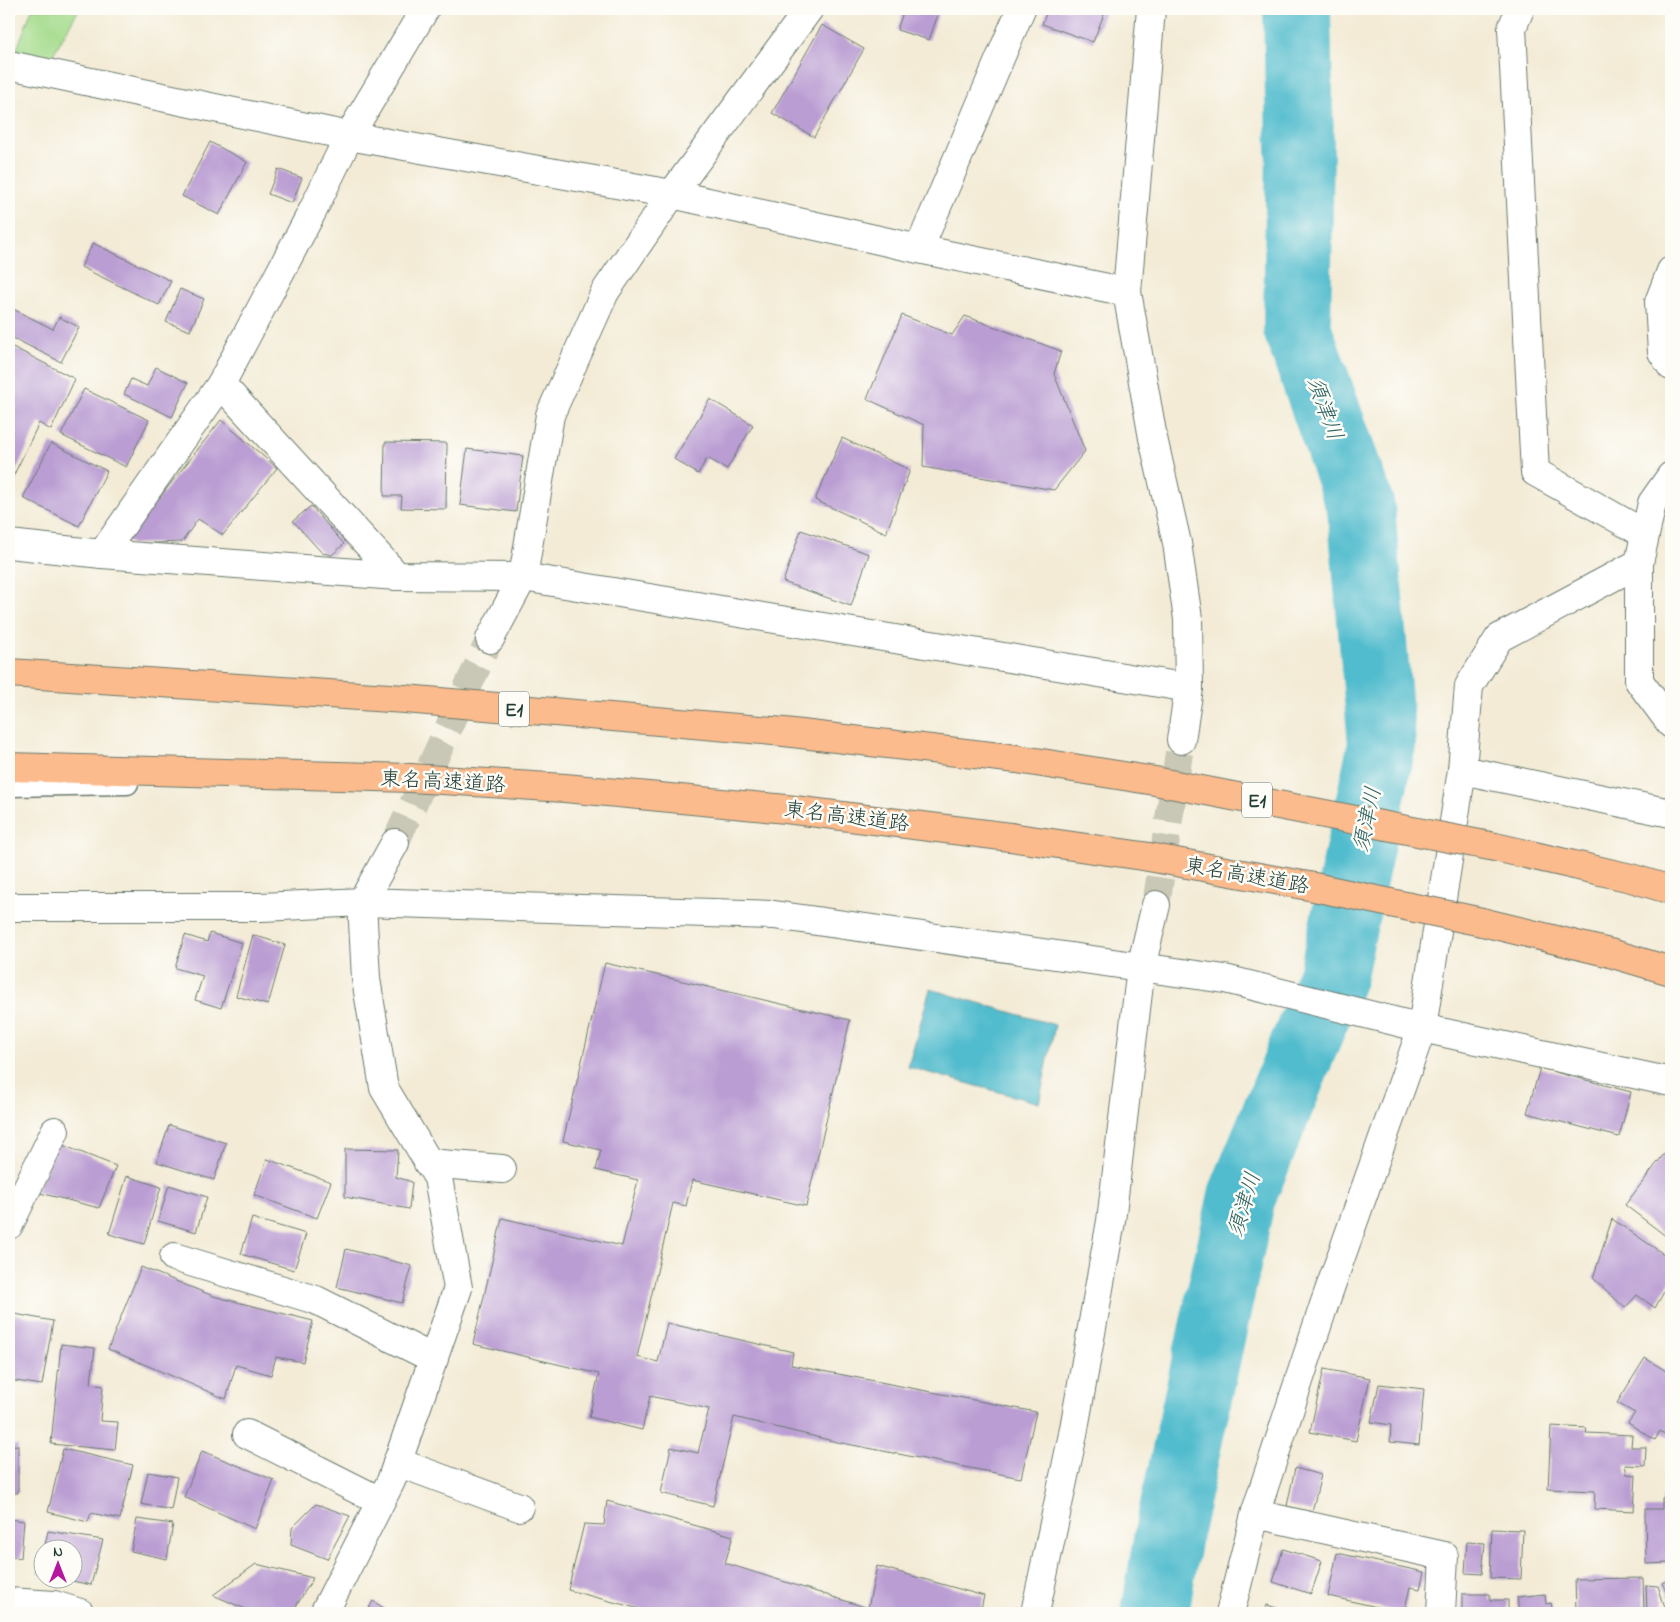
<svg xmlns="http://www.w3.org/2000/svg" width="1680" height="1622" viewBox="0 0 1680 1622" font-family="'Indie Flower','Klee One',sans-serif">
<style>
.green{fill:#a5dc8d;stroke:#628c60}
.water{fill:#51bccd;stroke:#387c80}
.lines{fill:none;stroke-linecap:round;stroke-linejoin:round}
.river{stroke:#51bccd;stroke-width:68}
.building{fill:#ba9dd3}
.minor-tunnel{stroke:#c9c8b6;stroke-width:28;stroke-dasharray:28 14;stroke-linecap:butt}
.tertiary-tunnel{stroke:#c9c8b6;stroke-width:28;stroke-dasharray:28 14;stroke-linecap:butt}
.service-casing{stroke:#697a6d;stroke-width:25}
.minor-casing{stroke:#697a6d;stroke-width:30}
.tertiary-casing{stroke:#697a6d;stroke-width:30}
.motorway-casing{stroke:#697a6d;stroke-width:30}
.service{stroke:#fff;stroke-width:22}
.minor{stroke:#fff;stroke-width:28}
.tertiary{stroke:#fff;stroke-width:28}
.motorway{stroke:#fbbb8d;stroke-width:28}
.motorway-bridge-casing{stroke:#697a6d;stroke-width:30;stroke-linecap:butt}
.motorway-bridge{stroke:#fbbb8d;stroke-width:28}
.labels{text-anchor:middle;stroke-width:5;stroke-linejoin:round;paint-order:stroke}
.shield{fill:#fdfcf7;stroke:#62766e;stroke-width:1}
.shield-label{font-size:20px;font-weight:bold;fill:#1f3d34}
.street-label{font-size:21px;fill:#1f3d34;stroke:#fdfcf7}
.water-label{font-size:22px;font-style:italic;fill:#2e6362;stroke:#fdfcf7}
</style>
<rect width="100%" height="100%" fill="#fdfcf7"/>
<filter id="ink" filterUnits="userSpaceOnUse"><feTurbulence type="fractalNoise" baseFrequency=".02" numOctaves="2"/><feDisplacementMap in="SourceGraphic" scale="10" xChannelSelector="R" yChannelSelector="G"/><feConvolveMatrix kernelMatrix="1 2 1 2 8 2 1 2 1" color-interpolation-filters="sRGB"/></filter>
<filter id="wash" filterUnits="userSpaceOnUse"><feTurbulence type="fractalNoise" baseFrequency=".0096" numOctaves="4" result="noise"/><feDisplacementMap in="SourceGraphic" scale="20" xChannelSelector="R" yChannelSelector="G"/><feGaussianBlur stdDeviation="1.12" result="paint"/><feColorMatrix in="noise" values="0 0 0 0 0 0 0 0 0 0 0 0 0 0 0 0 0 1.4 0 .05"/><feComposite in="paint" operator="in"/></filter>
<g filter="url(#wash)">
<rect width="100%" height="100%" fill="#f3ebd6"/>
<path class="green" d="M32,9h47l-36,63 -32,-7z"/>
<path class="water" d="M930,989l125,36 -16,78 -131,-36z"/>
<g class="lines">
<path class="river" d="M1155,1613l13,-79 74,-338 91,-222 49,-230 -21,-236 -64,-180 3,-180 -3,-139"/>
</g>
<g id="blocks">
<g class="building">
<path d="M904,9h36l-11,31 -32,-10z"/>
<path d="M1048,9h58l-13,33 -51,-18z"/>
<path d="M822,25l42,24 -50,88 -42,-24z"/>
<path d="M210,142l37,20 -28,53 -37,-19z"/>
<path d="M278,169l24,9 -10,25 -24,-9z"/>
<path d="M93,243l78,38 -12,24 -78,-38z"/>
<path d="M180,289l24,10 -14,32 -24,-9z"/>
<path d="M13,309l40,20 6,-12 20,10 -18,35 -52,-26v-19z"/>
<path d="M902,315l50,20 13,-19 96,35 -7,23 31,77 -31,39 -131,-23 1,-42 -57,-26z"/>
<path d="M9,345l66,34 -24,51 -12,-7 -30,62z"/>
<path d="M156,367l32,16 -16,34 -48,-23 7,-15 16,7z"/>
<path d="M84,389l65,31 -23,47 -65,-32z"/>
<path d="M710,399l43,26 -26,44 -20,-11 -9,16 -24,-15z"/>
<path d="M221,420l56,48 -54,67 -25,-16 -16,23 -50,2 -6,-4z"/>
<path d="M842,438l68,32 -24,63 -71,-33z"/>
<path d="M385,442l62,1 -1,66 -45,-1 1,-12h-18z"/>
<path d="M51,443l56,28 -28,55 -56,-28z"/>
<path d="M467,449l56,7 -7,56 -56,-7z"/>
<path d="M311,506l33,38 -12,11 -10,-2 -29,-32z"/>
<path d="M801,530l68,24 -18,52 -68,-24z"/>
<path d="M210,933l32,10 -21,65 -26,-8 8,-24 -28,-8 10,-33 22,7z"/>
<path d="M253,935l32,10 -17,60 -32,-9z"/>
<path d="M605,963l245,57 -44,186 -114,-26 -6,26 -13,-3 -36,154 21,5 9,-39 126,29 -2,13 245,47 -15,66 -184,-36 -103,-25 -21,89 -52,-13 10,-46 27,6 11,-44 -59,-13 -8,34 -53,-13 10,-43 -126,-30 29,-126 120,28 16,-66 -42,-10 5,-20 -38,-9z"/>
<path d="M1540,1068l91,24 -12,45 -92,-24z"/>
<path d="M169,1125l57,18 -12,37 -57,-18z"/>
<path d="M57,1143l59,23 -17,42 -63,-16z"/>
<path d="M345,1149l53,1 -2,27 16,5 -3,27 -64,-12z"/>
<path d="M1664,1154l7,5v81l-46,-35z"/>
<path d="M267,1159l64,23 -14,36 -63,-23z"/>
<path d="M127,1176l34,11 -17,57 -35,-10z"/>
<path d="M169,1185l38,12 -11,35 -38,-11z"/>
<path d="M252,1218l54,16 -12,36 -53,-16z"/>
<path d="M1612,1219l59,40v20l-16,29 -18,-13 -12,13 -32,-30z"/>
<path d="M346,1249l66,17 -10,37 -65,-16z"/>
<path d="M141,1267l72,29 100,25 -10,41 -27,-5 -5,18 -35,-10 -10,34 -118,-50z"/>
<path d="M9,1313l44,8 -11,64 -33,-5z"/>
<path d="M61,1344l34,4 -4,36 12,2 -3,35 18,1 -3,28 -64,-6z"/>
<path d="M1645,1358l26,16v64l-11,-7 -5,9 -27,-17 7,-10 -18,-10z"/>
<path d="M1324,1369l46,9 -14,63 -46,-9z"/>
<path d="M1379,1384l45,5 -5,56 -29,-3 1,-17 -20,-3z"/>
<path d="M1551,1426l36,2 -1,5 46,2 -1,12h15l-1,19 -20,-1 2,9 9,1 -2,36 -40,-2 1,-18 -47,-2z"/>
<path d="M18,1445v48h-9v-47z"/>
<path d="M63,1449l70,16 -13,54 -29,-6 -3,9 -40,-10z"/>
<path d="M202,1451l72,29 -19,49 -71,-32z"/>
<path d="M1295,1468l26,7 -9,37 -25,-6z"/>
<path d="M148,1472l29,5 -6,33 -30,-6z"/>
<path d="M1662,1498h9v65l-25,1 -1,-55h17z"/>
<path d="M607,1501l126,35 -8,27 143,45 9,-42 107,30 -4,17h-325l-87,-23 16,-66 20,1z"/>
<path d="M316,1504l34,12 -23,43 -36,-14 1,-17z"/>
<path d="M9,1519l15,2 -3,37 -12,-2z"/>
<path d="M137,1519l36,5 -6,35 -36,-8z"/>
<path d="M1492,1529l31,1 -2,49 -31,-1z"/>
<path d="M48,1531l55,9 -12,45 -19,-4v-31h-28z"/>
<path d="M1467,1542l18,1 -3,31 -17,-1z"/>
<path d="M1283,1549l39,12 -11,33 -38,-12z"/>
<path d="M1337,1553l87,19 -4,17 -10,-2 -6,26 -76,-17z"/>
<path d="M42,1556v18l-4,-1z"/>
<path d="M256,1564l57,14 -21,35h-37l-42,-18z"/>
<path d="M1643,1578l1,35h-68l-1,-34z"/>
<path d="M1671,1578v22l-9,-17z"/>
<path d="M1646,1585l12,1 9,27h-20z"/>
<path d="M1462,1594h28v6h18v13h-46z"/>
<path d="M1545,1594l1,10 5,-1 2,10h-34l-2,-16z"/>
<path d="M373,1601l17,11 -1,1h-23z"/>
<path d="M1267,1605l27,8h-30z"/>
</g>
</g>
</g>
<g filter="url(#ink)">
<use href="#blocks" fill-opacity="0" stroke="#697a6d" stroke-width="1"/>
<g class="lines">
<path class="minor-tunnel" d="M395,843l95,-204"/>
<path class="tertiary-tunnel" d="M1156,905l25,-165"/>
<defs>
<path id="service" d="M9,785l118,-2"/>
<g id="minor">
<path d="M1520,9l-8,19 23,444 110,62"/>
<path d="M919,249l102,-240"/>
<path d="M1671,271l-12,31 3,50 9,14"/>
<path d="M1127,292l24,-283"/>
<path d="M1671,476l-19,27 -13,60v118l32,43"/>
<path d="M9,544l93,10 295,22 126,1 666,111"/>
<path d="M102,554l119,-170"/>
<path d="M397,576l-176,-192 91,-172 37,-76 76,-127"/>
<path d="M490,639l33,-62 27,-162 55,-123 67,-98 137,-185"/>
<path d="M1462,770l209,43"/>
<path d="M9,907h253l100,-5 412,13 451,64 197,49 249,54"/>
<path d="M428,1163l74,6"/>
<path d="M9,1225l46,-94"/>
<path d="M174,1257l142,43 118,59"/>
<path d="M247,1434l133,67"/>
<path d="M397,1462l122,45"/>
<path d="M1256,1514l188,42 -3,57"/>
<path d="M9,1602l45,3 26,8"/>
<path d="M324,1613l67,-132 67,-193 -20,-110 -54,-90 -18,-109 -4,-77 33,-59"/>
<path d="M1230,1613l26,-102 68,-206 98,-277 40,-258 7,-84 30,-48 140,-75"/>
</g>
<g id="tertiary">
<path d="M9,65l340,71 323,58 247,55 208,43 26,146 24,105 11,76 1,69 -8,52"/>
<path d="M1035,1613l38,-179 38,-213 30,-254 15,-62"/>
</g>
<g id="motorway">
<path d="M9,673l396,26 379,33 233,27"/>
<path d="M9,767l402,11 154,10 221,21 224,28"/>
<path d="M1495,847l136,31 40,12"/>
<path d="M1482,922l128,31 61,18"/>
</g>
</defs>
<use href="#service" class="service-casing"/>
<use href="#minor" class="minor-casing"/>
<use href="#tertiary" class="tertiary-casing"/>
<use href="#motorway" class="motorway-casing"/>
<use href="#service" class="service"/>
<use href="#minor" class="minor"/>
<use href="#tertiary" class="tertiary"/>
<use href="#motorway" class="motorway"/>
<defs>
<g id="motorway-bridge">
<path d="M1017,759l138,22 340,66"/>
<path d="M1010,837l133,19 171,31 168,35"/>
</g>
</defs>
<use href="#motorway-bridge" class="motorway-bridge-casing"/>
<use href="#motorway-bridge" class="motorway-bridge"/>
</g>
</g>
<g class="labels">
<g class="shield">
<rect x="499" y="691.5" width="30" height="35" rx="4"/>
<rect x="1242" y="782.5" width="30" height="35" rx="4"/>
</g>
<g class="shield-label">
<text x="514" y="716">E1</text>
<text x="1257" y="807">E1</text>
</g>
<g class="street-label">
<text transform="translate(443 781) rotate(3)" y="7">東名高速道路</text>
<text transform="translate(847 816) rotate(7)" y="7">東名高速道路</text>
<text transform="translate(1247 875) rotate(10)" y="7">東名高速道路</text>
</g>
<g class="water-label">
<text transform="translate(1326 408) rotate(70)" y="8">須津川</text>
<text transform="translate(1366 819) rotate(-78)" y="8">須津川</text>
<text transform="translate(1243 1204) rotate(-73)" y="8">須津川</text>
</g>
</g>
<rect width="1680" height="1622" fill="none" stroke="#fdfcf7" stroke-width="30"/>
<g transform="translate(58 1564)"><circle r="24" fill="#fdfcf7" stroke="#a4b0a9"/>
<path d="M0-4L9 19L0 12L-9 19Z" fill="#b5179e"/>
<text y="-8" font-size="14" font-weight="bold" text-anchor="middle" fill="#1f3d34">N</text>
</g>
</svg>
